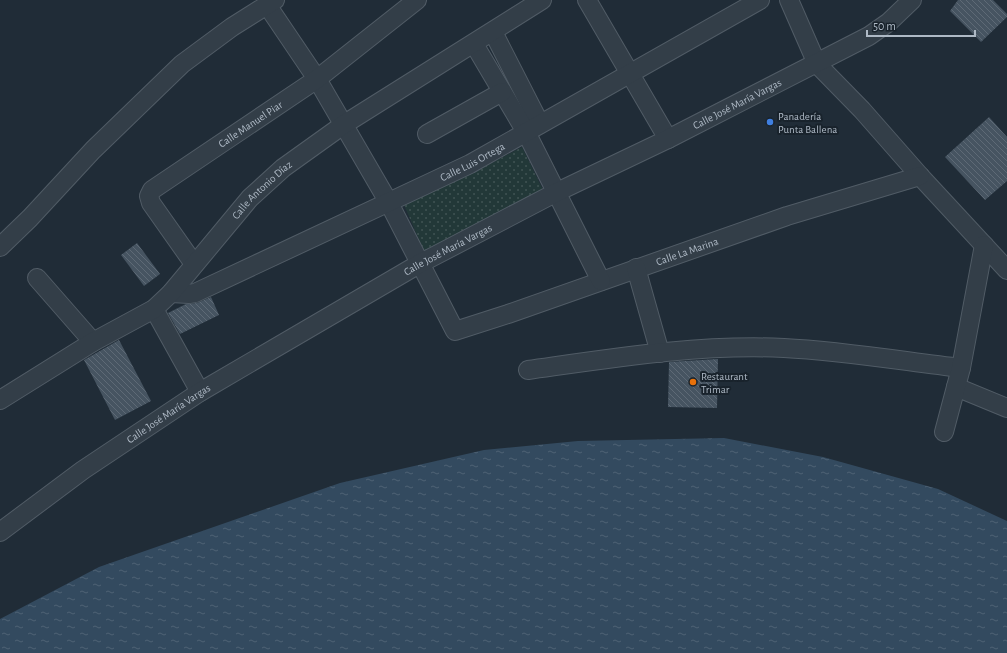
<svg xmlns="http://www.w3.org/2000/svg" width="1007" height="653" viewBox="0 0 1007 653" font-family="'Alegreya Sans',sans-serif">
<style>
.park{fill:url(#park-dots)}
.water{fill:url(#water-ripples)}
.building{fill:url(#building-back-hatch)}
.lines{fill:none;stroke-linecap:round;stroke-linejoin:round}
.minor-casing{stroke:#515c66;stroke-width:20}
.minor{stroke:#333e48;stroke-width:18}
.shop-dot{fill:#3f7fe0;stroke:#19232c;stroke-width:1.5}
.food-dot{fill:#e8710a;stroke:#19232c;stroke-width:1.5}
.labels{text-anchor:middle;stroke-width:4;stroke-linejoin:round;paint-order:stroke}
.street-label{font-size:11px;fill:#aeb9c5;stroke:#19232c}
.poi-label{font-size:11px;fill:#aeb9c5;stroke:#19232c;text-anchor:start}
</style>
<defs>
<pattern id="park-dots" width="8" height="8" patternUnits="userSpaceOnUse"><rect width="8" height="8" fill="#223838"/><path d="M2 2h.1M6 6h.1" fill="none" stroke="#405353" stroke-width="1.8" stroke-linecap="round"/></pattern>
<pattern id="water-ripples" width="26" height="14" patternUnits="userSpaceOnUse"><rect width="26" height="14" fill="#334a5f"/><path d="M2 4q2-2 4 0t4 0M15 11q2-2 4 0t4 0" fill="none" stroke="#4e6274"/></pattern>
<pattern id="building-back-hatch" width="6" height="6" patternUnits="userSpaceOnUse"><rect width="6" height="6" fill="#465461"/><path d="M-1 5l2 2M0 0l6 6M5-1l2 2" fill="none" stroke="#5e6a76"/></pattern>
</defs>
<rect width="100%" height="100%" fill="#202c37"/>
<path class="park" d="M522,147l21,43 -119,61 -20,-46 67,-31z"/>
<path class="water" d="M724,438l99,19 115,32 69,32v132h-1007v-34l99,-52 241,-84 144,-33 94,-9z"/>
<g class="building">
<path d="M958,0h35l14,14v3l-26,25 -31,-31z"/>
<path d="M989,117l18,20v44l-22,19 -40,-43z"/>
<path d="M137,243l23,31 -16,12 -23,-31z"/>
<path d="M211,297l8,18 -39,19 -12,-21 18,-9 11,-1z"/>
<path d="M119,340l32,61 -36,19 -31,-60z"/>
<path d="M718,359l-1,49 -49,-1 1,-45z"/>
</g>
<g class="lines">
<defs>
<g id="minor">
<path d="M587,0l81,139"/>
<path d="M789,0l28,64 45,46 58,66 87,94"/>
<path id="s1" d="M267,5l50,74 72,124 66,128 53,-17 279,-98 133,-40"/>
<path d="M493,32l47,92"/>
<path d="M474,44l52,88 75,149"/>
<path d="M427,134l75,-42"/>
<path d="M0,247l30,-29 63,-68 89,-86 50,-37 43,-27"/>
<path id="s2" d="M194,264l-43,-61 -2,-7 3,-6 165,-111 100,-79"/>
<path d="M636,268l24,85"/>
<path d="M37,278l56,64"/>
<path id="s3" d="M171,293l18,1 6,-1 275,-129 290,-164"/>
<path d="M154,309l46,83"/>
<path d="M528,370c85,-12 170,-26 256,-22 59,3 118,13 177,20"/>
<path d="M956,387l51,21"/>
<path id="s4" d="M0,400l93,-58 61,-33 17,-16 79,-95 33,-30 60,-43 199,-125"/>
<path d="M944,432l17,-64 23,-123"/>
<path id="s5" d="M0,532l83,-62 117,-78 219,-128 136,-71 113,-54 201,-103 20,-14 23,-22"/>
</g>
</defs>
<use href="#minor" class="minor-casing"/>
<use href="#minor" class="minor"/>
</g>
<circle class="shop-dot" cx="770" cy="122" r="4"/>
<circle class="food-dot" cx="693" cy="382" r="4"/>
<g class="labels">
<g class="street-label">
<text dy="4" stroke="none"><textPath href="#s5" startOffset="854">Calle José María Vargas</textPath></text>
<text dy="4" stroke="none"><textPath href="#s2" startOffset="207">Calle Manuel Piar</textPath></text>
<text dy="4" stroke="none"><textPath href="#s3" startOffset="331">Calle Luis Ortega</textPath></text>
<text dy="4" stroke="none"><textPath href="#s4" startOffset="340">Calle Antonio Díaz</textPath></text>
<text dy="4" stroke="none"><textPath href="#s5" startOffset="530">Calle José María Vargas</textPath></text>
<text dy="4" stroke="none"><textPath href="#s1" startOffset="622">Calle La Marina</textPath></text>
<text dy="4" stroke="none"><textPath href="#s5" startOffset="206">Calle José María Vargas</textPath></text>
</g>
<g class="poi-label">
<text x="778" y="120">Panadería<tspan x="778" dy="13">Punta Ballena</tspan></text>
<text x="701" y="380">Restaurant<tspan x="701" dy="13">Trimar</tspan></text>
</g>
</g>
<path d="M867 30v6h108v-6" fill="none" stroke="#aeb9c5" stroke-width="2"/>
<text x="873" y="30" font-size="12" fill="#aeb9c5" stroke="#19232c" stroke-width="3" paint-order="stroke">50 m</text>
</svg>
